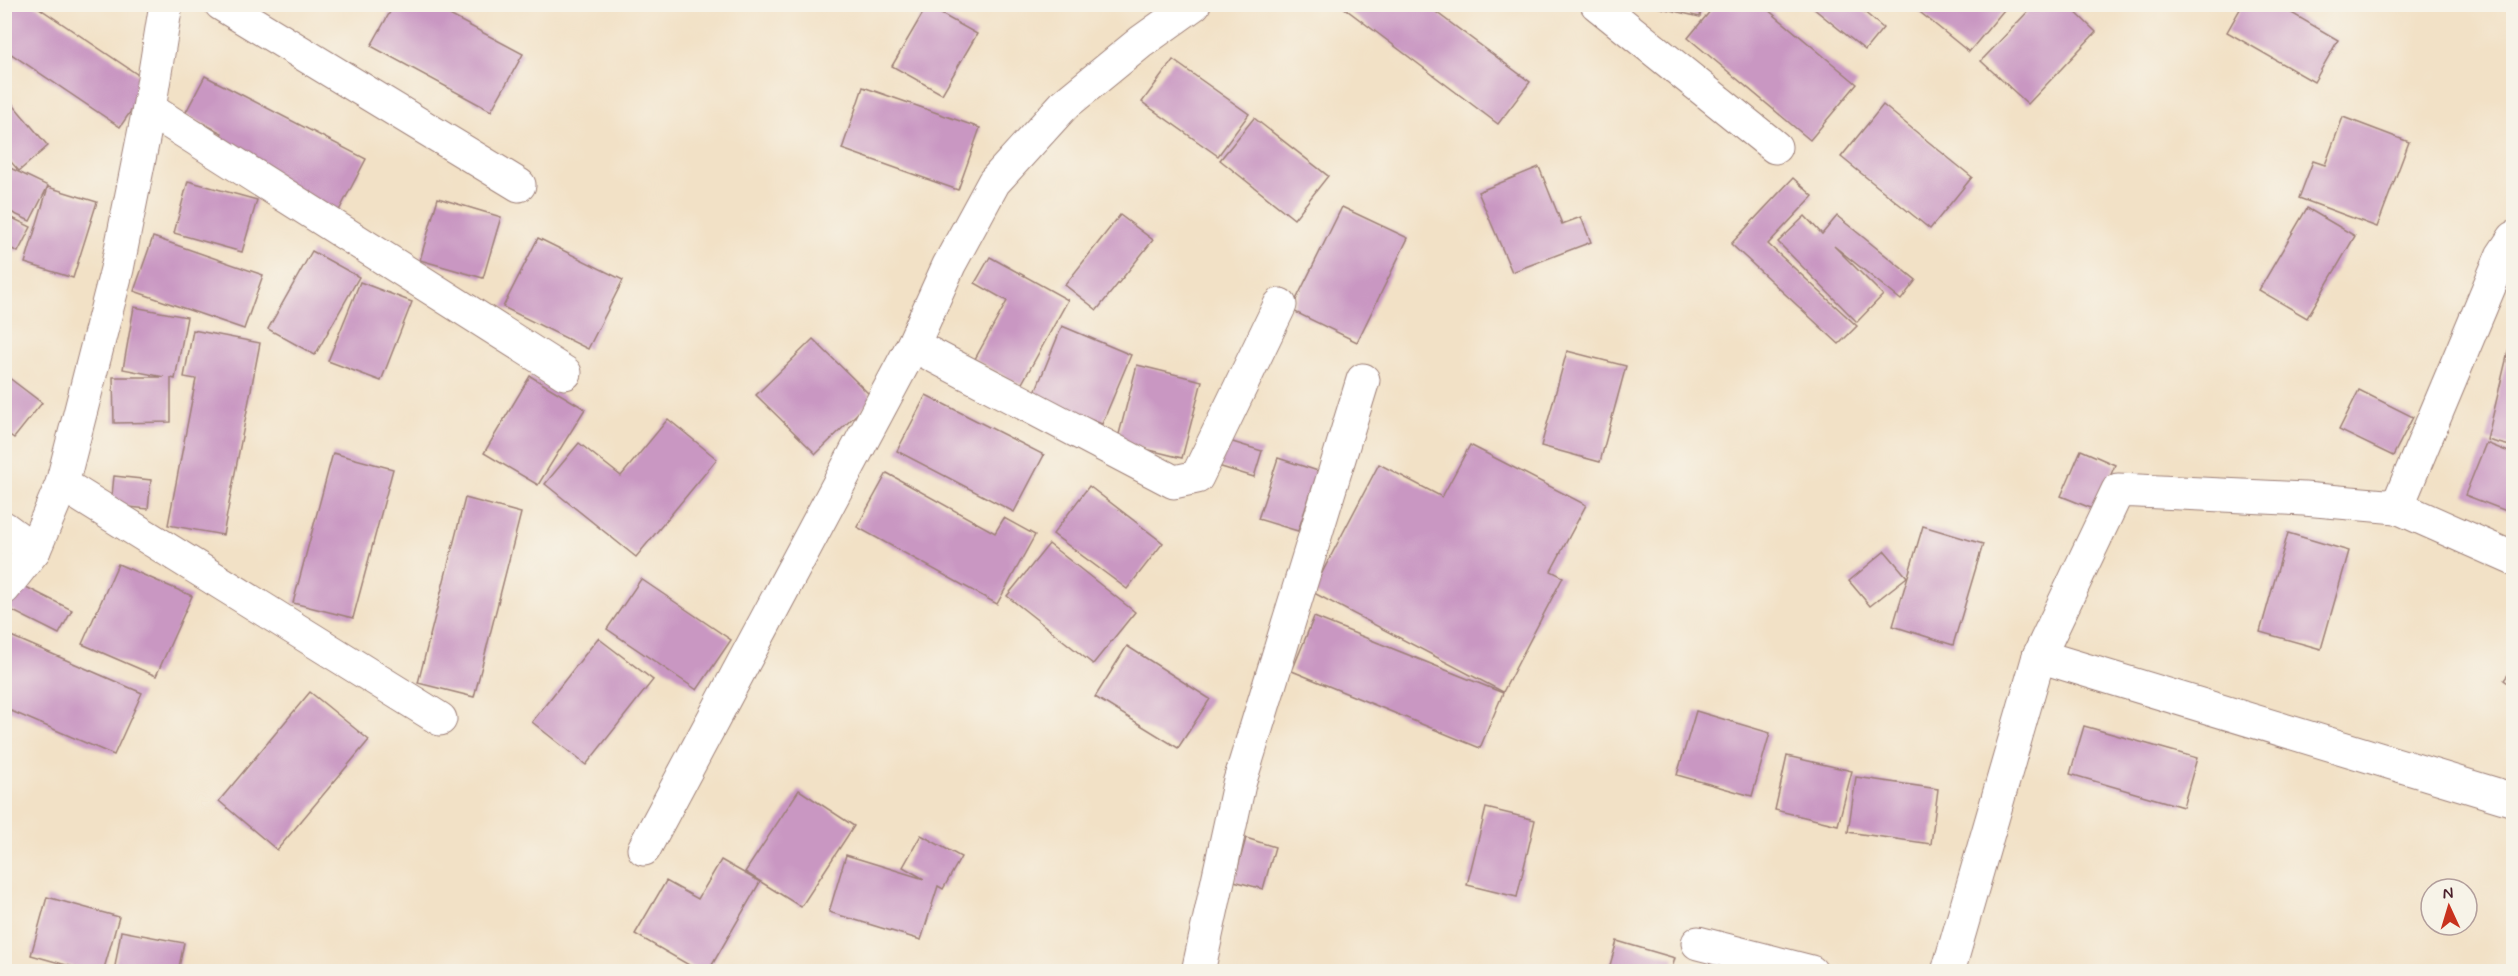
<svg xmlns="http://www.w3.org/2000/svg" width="2518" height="976" viewBox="0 0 2518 976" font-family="Mynerve,sans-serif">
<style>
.building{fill:#c997c2}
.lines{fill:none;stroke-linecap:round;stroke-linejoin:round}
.minor-casing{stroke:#9e8078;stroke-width:35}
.minor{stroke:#fff;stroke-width:33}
</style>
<rect width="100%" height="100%" fill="#f7f3e8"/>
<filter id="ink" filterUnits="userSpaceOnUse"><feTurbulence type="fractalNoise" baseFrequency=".0167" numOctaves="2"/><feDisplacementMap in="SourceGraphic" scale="12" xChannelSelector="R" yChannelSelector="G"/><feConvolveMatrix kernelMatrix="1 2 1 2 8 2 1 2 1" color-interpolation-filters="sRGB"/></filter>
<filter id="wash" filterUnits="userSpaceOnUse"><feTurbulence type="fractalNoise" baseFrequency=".008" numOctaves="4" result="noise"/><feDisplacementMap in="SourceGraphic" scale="24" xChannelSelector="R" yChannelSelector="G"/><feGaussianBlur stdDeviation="1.35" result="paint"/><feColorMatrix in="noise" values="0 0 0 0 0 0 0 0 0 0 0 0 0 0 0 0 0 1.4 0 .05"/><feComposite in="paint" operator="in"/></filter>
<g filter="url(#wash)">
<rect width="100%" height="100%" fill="#f2e1c6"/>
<g id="blocks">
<g class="building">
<path d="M4,4h29l117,79 -30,44 -116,-78z"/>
<path d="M1339,4h86l105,78 -32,42z"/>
<path d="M1644,4h58l-2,13z"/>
<path d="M1716,4h45l96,80 -47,56 -122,-102z"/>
<path d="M1808,4h47l28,24 -18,22z"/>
<path d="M1910,4h99l-40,48z"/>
<path d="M2035,4h32l29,28 -68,72 -47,-43z"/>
<path d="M2243,4h33l62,36 -24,42 -87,-50z"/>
<path d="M394,5h37l92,49 -32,57 -120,-65z"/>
<path d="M927,6l50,28 -35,60 -50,-28z"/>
<path d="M1173,60l76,54 -31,42 -76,-54z"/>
<path d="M205,76l161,83 -33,63 -124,-64 13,-25 -37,-19z"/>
<path d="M863,87l117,41 -22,62 -116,-41z"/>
<path d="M4,94l44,52 -29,25 -15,-17z"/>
<path d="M1883,105l89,72 -42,52 -89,-72z"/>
<path d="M2343,117l66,25 -32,85 -78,-29 14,-37 12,4z"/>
<path d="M1254,118l74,58 -34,43 -74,-59z"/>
<path d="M4,165l44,21 -18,35 -26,-12z"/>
<path d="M1539,167l23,57 19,-7 10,25 -79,30 -34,-80z"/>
<path d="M1793,178l20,18 -45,48 89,82 -18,18 -108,-100z"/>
<path d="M188,181l69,19 -15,52 -68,-19z"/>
<path d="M48,187l49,15 -24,76 -48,-15z"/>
<path d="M438,198l63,19 -18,61 -63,-18z"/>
<path d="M1342,207l66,31 -51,104 -66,-32z"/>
<path d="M2307,208l48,28 -48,82 -48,-28z"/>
<path d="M4,214l27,13 -13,25 -14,-7z"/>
<path d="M1120,215l33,25 -56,70 -32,-25z"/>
<path d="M1805,216l17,18 15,-18 79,64 -15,20 -67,-54 49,49 -26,27 -79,-80z"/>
<path d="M153,237l110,38 -19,54 -110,-38z"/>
<path d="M538,238l85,42 -35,69 -85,-42z"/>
<path d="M312,251l47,26 -44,78 -47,-26z"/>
<path d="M990,257l78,43 -47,85 -46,-26 32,-58 -32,-18z"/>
<path d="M360,282l52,20 -31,79 -53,-20z"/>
<path d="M134,307l53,10 -12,62 -4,-1v44l-57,1 -1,-46h51l-41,-8z"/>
<path d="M1062,326l69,29 -29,69 -69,-27z"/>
<path d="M193,330l67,13 -37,192 -55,-10 28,-146 -12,-2z"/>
<path d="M2513,331h1v116l-27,-7z"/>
<path d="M813,339l60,59 -57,56 -60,-59z"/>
<path d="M1567,351l59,15 -26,96 -59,-16z"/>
<path d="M1137,365l65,16 -20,77 -65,-16z"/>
<path d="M4,374l38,29 -28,35 -10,-7z"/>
<path d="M530,376l55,33 -47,76 -54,-32z"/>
<path d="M2359,390l54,27 -20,39 -54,-26z"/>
<path d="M926,395l118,60 -30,57 -117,-61z"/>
<path d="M668,419l49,40 -81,98 -91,-73 34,-41 42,33z"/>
<path d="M1226,440l36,11 -8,26 -36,-11z"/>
<path d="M2486,443l28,11v60l-49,-19z"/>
<path d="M1470,445l116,60 -35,66 12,6 -60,115 -191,-100 67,-128 63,33z"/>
<path d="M2081,450l34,15 -19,45 -35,-14z"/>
<path d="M333,453l60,16 -40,149 -60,-15z"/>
<path d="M1278,458l40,13 -20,60 -40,-12z"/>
<path d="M887,473l108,60 9,-15 31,17 -38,69 -140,-77z"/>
<path d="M114,476l37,4 -3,29 -37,-4z"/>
<path d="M1089,486l74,57 -36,46 -74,-55z"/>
<path d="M465,498l56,15 -47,184 -56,-14z"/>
<path d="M1923,526l60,18 -30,101 -60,-19z"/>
<path d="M2288,533l61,18 -28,98 -61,-17z"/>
<path d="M1049,544l86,68 -42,52 -86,-68z"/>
<path d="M1885,551l22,26 -37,29 -21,-25z"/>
<path d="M118,564l74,32 -36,80 -74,-32z"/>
<path d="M641,579l90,61 -34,50 -90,-61z"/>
<path d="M18,583l54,27 -13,24 -54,-27z"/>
<path d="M1314,617l189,76 -23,55 -188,-77z"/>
<path d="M4,633l138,60 -28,62 -110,-47z"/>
<path d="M598,638l55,42 -67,85 -54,-43z"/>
<path d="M1127,646l83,53 -32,49 -83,-51z"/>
<path d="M2514,667v20l-10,-7z"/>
<path d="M310,692l59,48 -92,110 -58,-49z"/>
<path d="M1696,711l74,22 -18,63 -75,-21z"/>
<path d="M2084,726l113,32 -14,49 -113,-33z"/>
<path d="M1787,756l65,15 -14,54 -63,-15z"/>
<path d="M1856,777l82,12 -7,55 -83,-12z"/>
<path d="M799,790l55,36 -53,81 -56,-35z"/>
<path d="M1486,808l49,12 -18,77 -50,-12z"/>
<path d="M921,835l40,22 -18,32 -5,-3 -17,54 -92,-28 17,-57 78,24 -21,-12z"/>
<path d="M1246,838l29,9 -12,42 -29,-8z"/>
<path d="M721,860l39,22 -52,90h-7l-66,-38 31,-53 32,18z"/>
<path d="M47,897l72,20 -16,55h-12l-60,-17z"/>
<path d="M121,931l63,12 -6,29h-64z"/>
<path d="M1617,941l58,17 -4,14h-63z"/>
</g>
</g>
</g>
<g filter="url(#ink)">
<use href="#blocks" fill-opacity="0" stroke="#9e8078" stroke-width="1.5"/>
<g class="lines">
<defs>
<g id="minor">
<path d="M221,4l298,181"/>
<path d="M1597,4l178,143"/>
<path d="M149,109l416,264"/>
<path d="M913,345l261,137 23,-5 83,-172"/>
<path d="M62,484l378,235"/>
<path d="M2397,507l117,52"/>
<path d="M4,528l30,22 -30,38"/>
<path d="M34,550l28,-66 55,-215 32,-160 17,-105"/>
<path d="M2039,656l475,144"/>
<path d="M644,849l269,-504 36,-80 45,-83 70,-77 77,-63 53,-38"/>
<path d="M1698,943l113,29"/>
<path d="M1198,972l41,-188 124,-404"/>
<path d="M1948,972l91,-316 79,-166 186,9 93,8 105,-251 12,-18"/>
</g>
</defs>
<use href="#minor" class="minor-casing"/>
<use href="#minor" class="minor"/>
</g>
</g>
<rect width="2518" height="976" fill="none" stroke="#f7f3e8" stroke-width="24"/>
<g transform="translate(2449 907) rotate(356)"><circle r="28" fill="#f7f3e8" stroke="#b29e9c" stroke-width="1.5"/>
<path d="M0-4.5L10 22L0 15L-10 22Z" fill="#c8321e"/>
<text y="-9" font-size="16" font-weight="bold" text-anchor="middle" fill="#4a1f2b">N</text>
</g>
</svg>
